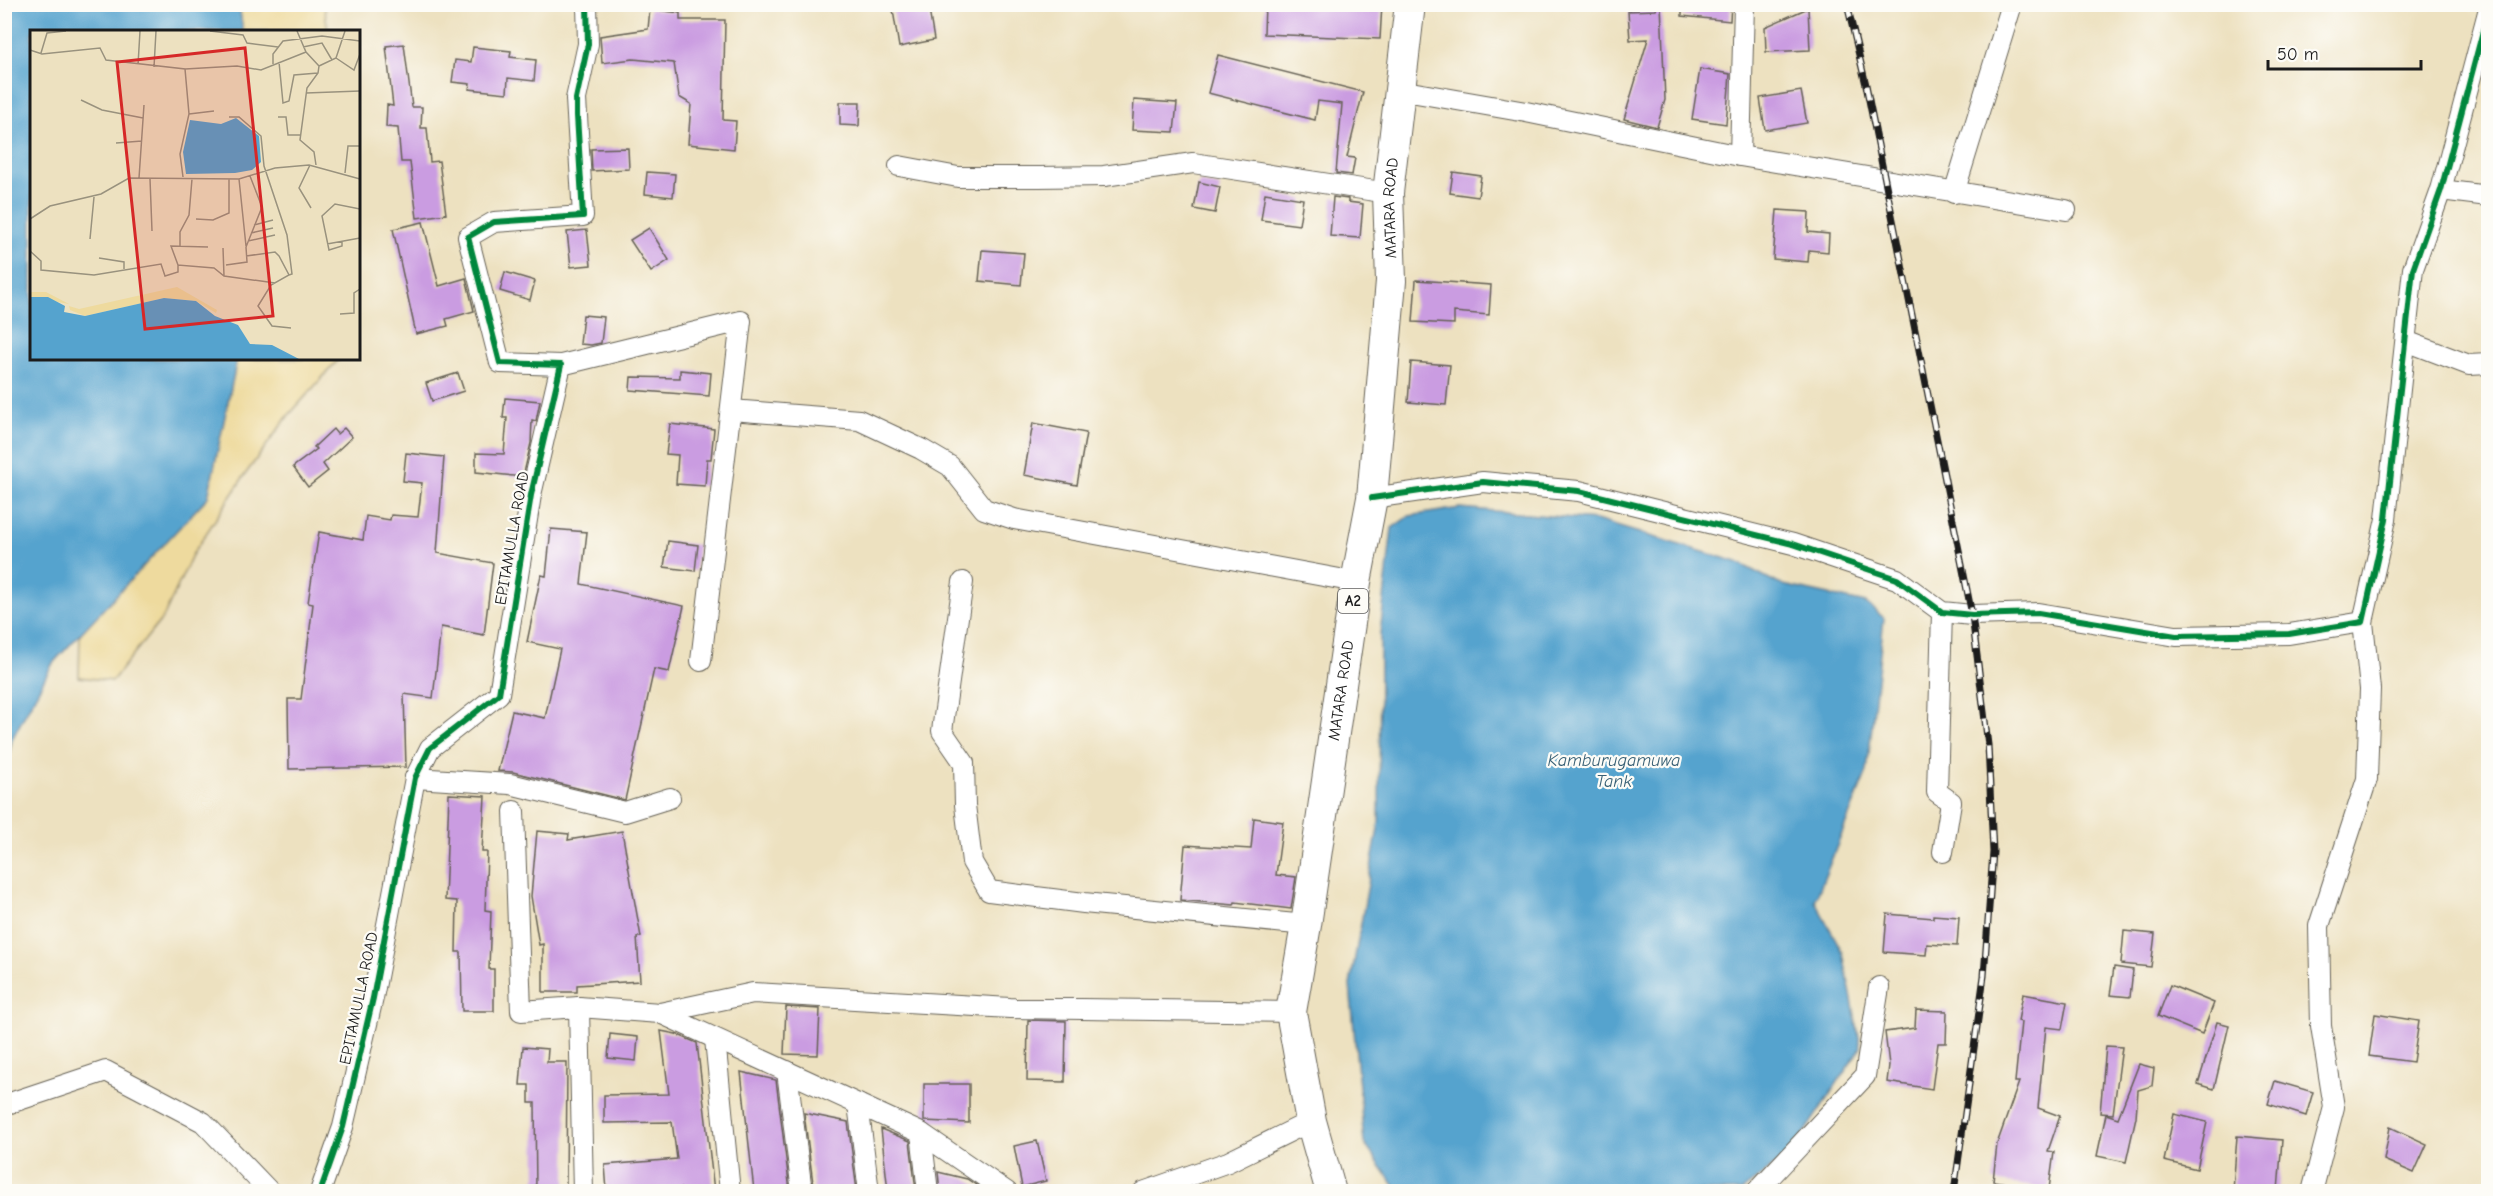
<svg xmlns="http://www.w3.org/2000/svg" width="2493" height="1196" viewBox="0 0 2493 1196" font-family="'Comic Neue',sans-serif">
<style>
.sand{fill:#eeda9e;stroke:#857b5d;stroke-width:1.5}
.water{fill:#55a3ce;stroke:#386075;stroke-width:1.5}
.building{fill:#ca9ce1}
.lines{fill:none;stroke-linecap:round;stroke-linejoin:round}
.minor-casing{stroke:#656155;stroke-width:22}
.highway-casing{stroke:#656155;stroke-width:32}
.minor{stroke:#fff;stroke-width:20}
.highway{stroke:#fff;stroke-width:30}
.rail-casing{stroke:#1c1c1c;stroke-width:7}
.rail{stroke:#fdfcf7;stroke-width:4.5;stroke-dasharray:14;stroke-linecap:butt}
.cycleway-casing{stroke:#fdfcf7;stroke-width:10}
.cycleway{stroke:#00873e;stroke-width:6}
.labels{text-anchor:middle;stroke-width:4.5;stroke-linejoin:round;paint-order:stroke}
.shield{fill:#fdfcf7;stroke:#605f5e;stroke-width:1.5}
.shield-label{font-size:15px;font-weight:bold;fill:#1c1c1c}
.street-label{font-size:16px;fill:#1c1c1c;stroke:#fdfcf7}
.water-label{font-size:18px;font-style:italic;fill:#386075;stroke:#fdfcf7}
.inset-road{fill:none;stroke:#99927e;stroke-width:1.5}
.view{fill:#d62828;fill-opacity:0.15;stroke:#d62828;stroke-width:3}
.inset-edge{fill:none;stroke:#1c1c1c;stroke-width:3}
</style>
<rect width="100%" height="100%" fill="#fdfcf7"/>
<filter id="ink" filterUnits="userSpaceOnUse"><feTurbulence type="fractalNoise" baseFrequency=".0167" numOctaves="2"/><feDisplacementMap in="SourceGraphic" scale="12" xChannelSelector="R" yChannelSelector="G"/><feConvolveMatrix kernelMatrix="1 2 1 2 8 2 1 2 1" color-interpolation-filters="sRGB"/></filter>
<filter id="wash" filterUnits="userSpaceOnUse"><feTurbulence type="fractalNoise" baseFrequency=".008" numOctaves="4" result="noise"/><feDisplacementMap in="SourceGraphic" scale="24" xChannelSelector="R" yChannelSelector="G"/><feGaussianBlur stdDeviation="1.35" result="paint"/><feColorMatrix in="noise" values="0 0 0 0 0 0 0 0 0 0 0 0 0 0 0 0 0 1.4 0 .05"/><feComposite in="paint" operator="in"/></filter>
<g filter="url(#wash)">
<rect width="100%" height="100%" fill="#ede1c0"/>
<g class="sand">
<path d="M239,5h85l4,26h-85z"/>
<path d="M237,359h102l-51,57 -44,60 -52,79 -28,61 -52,65 -33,-4 1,-43 128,-137z"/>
</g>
<g class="water">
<path d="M5,4l234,1 4,26 -211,1v326l205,1 -29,138 -155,166 -41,76 -7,36z"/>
<path d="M1460,508l136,12 141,42 42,22 87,19 18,15 -17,153 -52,130 28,52 18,94 -70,106 -50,38 -342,1 -35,-49 -14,-158 29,-162 1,-189 12,-106 17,-12z"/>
</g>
<g id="blocks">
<g class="building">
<path d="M892,4h36l6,36 -35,7z"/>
<path d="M1265,4h117l-2,35 -116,-5z"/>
<path d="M1658,4h3l4,96 -8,27 -33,-8 24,-80 -18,1 -2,-29 28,-1z"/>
<path d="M1682,4h49l-1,17 -48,-5z"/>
<path d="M1808,8l2,42 -44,2 -1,-25z"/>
<path d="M650,9l30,4v7h45l-2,100 13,1 -2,28 -46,-5 3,-40 -12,-7 -5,-34 -41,-4 -31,4 -2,-27 48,-7z"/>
<path d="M404,44l8,63h10l-1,21h6l3,34 9,-1 7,53 -29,4 -7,-56h-9l-3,-34 -12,-1 1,-22 6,1 -7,-60z"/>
<path d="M473,47l38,4 -1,6 26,3 -2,21 -26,-3 -1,15 -38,-4 1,-5 -18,-2 3,-22 16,2z"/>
<path d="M1218,55l145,37 -16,65 8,1 -3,17 -16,-2 6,-69 -24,-3 -3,19 -107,-27z"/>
<path d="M1700,69l30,5 -4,50 -34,-5z"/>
<path d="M1801,91l6,32 -42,7 -5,-32z"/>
<path d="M1134,100l43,3 -3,29 -42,-2z"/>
<path d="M840,102h20l-1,24 -19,-1z"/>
<path d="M628,148l1,21 -37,2 -1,-22z"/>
<path d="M647,172l28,2 -2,23 -28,-3z"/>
<path d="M1453,172l28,4 -3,21 -28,-4z"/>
<path d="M1199,182l21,5 -5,26 -21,-4z"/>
<path d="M1265,193l38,6 -4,26 -38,-5z"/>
<path d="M1333,197l15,2v3l15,2 -3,34 -30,-2z"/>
<path d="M1777,210l32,2 -1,20 21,2 -1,18 -19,-2 -1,12 -35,-3z"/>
<path d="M423,222l16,64 27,-8 8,33 -28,8 2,7 -32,8 -23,-105z"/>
<path d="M649,228l20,32 -18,12 -21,-32z"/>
<path d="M587,230l4,35 -20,2 -4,-35z"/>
<path d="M982,250l42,3 -3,32 -42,-4z"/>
<path d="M505,272l30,9 -5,19 -30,-9z"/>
<path d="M1416,280l75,5 -2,30 -35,-3v12l-41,-2z"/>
<path d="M583,315l21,2 -3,26 -10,2 -11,-1z"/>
<path d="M1411,362l39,3 -4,40 -38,-3z"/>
<path d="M680,370l31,3 -2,23 -79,-6 1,-13 49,1z"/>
<path d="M458,373l6,18 -32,10 -6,-18z"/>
<path d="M505,398l35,3 -4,20 -4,-1 -1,23 -8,34 -47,-5v-19l28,1 3,-36h-4z"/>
<path d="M1033,423l53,10 -9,52 -53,-10z"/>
<path d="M670,424l44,5 -3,30h-4l-2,27 -29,-2 2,-29 -12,-1z"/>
<path d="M344,428l8,9 -29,27 5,7 -20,16 -15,-20 24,-18 -3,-2 19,-18 4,5z"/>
<path d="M406,453l38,4 -7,96 56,10 -9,72 -43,-8 -8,71 -29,-4 2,73 -117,2 -1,-70h13l12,-95 -5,-1 11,-71 44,8 3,-24 24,4 1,-5 27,2 4,-34 -19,-2z"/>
<path d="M551,529l36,3 -6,52 103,22 -15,66 -15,-3 -29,131 -112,-28 -15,-1 14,-60 33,7 15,-69 -33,-7 14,-67 5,1z"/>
<path d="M668,541l30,4 -3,26 -31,-4z"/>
<path d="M449,794l36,2 -3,56h5l-2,58 6,1 -2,58h5v42h-32l-1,-59h-5l1,-51 -12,-1z"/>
<path d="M1254,818l29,4 -7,53 20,2 -5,32 -56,-7 -1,3 -54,-5 5,-55 66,4z"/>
<path d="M537,831l32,3 -1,6 54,-9 19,106h-4l3,44 -63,4v7h-34v-48l-4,1 -8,-49z"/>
<path d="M1887,914l46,4v-3l26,2 -2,29 -30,-2 -1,11 -42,-3z"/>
<path d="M2124,931l31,3 -4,33 -30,-3z"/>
<path d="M2114,967l19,3 -3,27 -20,-2z"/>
<path d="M2170,985l44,18 -12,31 -44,-18z"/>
<path d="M2023,994l44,8 -5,27 -16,-2 -8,81 22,8 -12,35 6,1 -5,37 -56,-8 4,-37 22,-62h-4l6,-60 -3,-1z"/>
<path d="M786,1007l34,2 -2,46 -34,-1z"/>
<path d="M1916,1010l31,1 -1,32h-8l-6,46 -45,-7 2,-17 -4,-33 30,-4z"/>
<path d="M2375,1014l44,7 -6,41 -44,-6z"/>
<path d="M1028,1020l38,1 -1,61 -38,-1z"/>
<path d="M2217,1022l12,3 -15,64 -16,-5z"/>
<path d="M661,1031l15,3 21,9 17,148h-34v-3l-73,3 -2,-26 72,-6 -5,-37 -68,1v-28l65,-1z"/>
<path d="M610,1034l28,3 -2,24 -28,-3z"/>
<path d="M2106,1046l16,1 -9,67 -13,-1z"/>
<path d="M523,1047l25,2 -1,13h20l-1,129h-30l-1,-88h-6v-18h-9z"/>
<path d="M2139,1064l15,4 -2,18 -14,4 -2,27 -10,45 -29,-6 9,-42 12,4z"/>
<path d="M741,1072l35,8 14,111h-36z"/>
<path d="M2275,1081l38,11 -7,24 -38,-12z"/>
<path d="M924,1084h45v39l-45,-2z"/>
<path d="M804,1113l44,9 9,69h-43z"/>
<path d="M2174,1114l33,8 -10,47 -33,-8z"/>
<path d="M2390,1127l37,17 -13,29 -30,-13z"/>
<path d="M881,1129l29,12 6,50h-28z"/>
<path d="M2237,1136l45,4 -4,51h-45z"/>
<path d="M1037,1141l9,40 -24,6 -8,-41z"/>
<path d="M938,1172l29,7 18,12h-45z"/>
</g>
</g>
</g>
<g filter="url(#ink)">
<use href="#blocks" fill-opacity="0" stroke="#656155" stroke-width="1.5"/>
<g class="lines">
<defs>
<g id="minor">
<path d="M1399,90l127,22 214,44 326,54"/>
<path d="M1740,156l4,-152"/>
<path d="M899,166l59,11h81l65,-1 89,-13 195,30"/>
<path d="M2441,190l47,6"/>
<path d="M1954,193l58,-189"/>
<path d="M2406,341l63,24 19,-1"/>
<path d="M561,365l180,-44 -40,340"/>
<path d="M731,410l128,10 62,29 29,17 34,43 30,10 342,63"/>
<path d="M1372,498l111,-16 96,9 214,53 104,35 45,33 30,3 66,-2 138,23 113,-2 74,-12 23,-103 27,-250 28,-79 47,-178"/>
<path d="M963,582l-21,149 22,32 1,42 7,57 17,29 95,12 222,22"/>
<path d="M1942,612l-5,180 14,10 -8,50"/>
<path d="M415,778l95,6 115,28 45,-14"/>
<path d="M514,811l7,200 58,-4 81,6 261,120 86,59"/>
<path d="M579,1007l4,185"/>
<path d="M660,1013l93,-20 257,15 281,4"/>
<path d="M715,1039l15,153"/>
<path d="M787,1071l15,121"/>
<path d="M858,1104l11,88"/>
<path d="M4,1105l102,-34 97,51 67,70"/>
<path d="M921,1133l7,59"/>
<path d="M320,1192l23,-65 30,-129 42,-220 15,-30 69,-54 32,-199 30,-130 -61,-2 -32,-126 26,-15 89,-6 -7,-117 12,-55 -1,-40"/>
<path d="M1143,1192l85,-30 83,-41"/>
<path d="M1756,1192l109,-116 14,-89"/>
<path d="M2312,1192l22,-85 -13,-81 -2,-100 48,-147 3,-90 -7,-67"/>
</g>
<g id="highway">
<path id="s1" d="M1331,1192l-20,-71 -20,-109 15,-87 50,-343 16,-84 19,-217 -3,-88 22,-189"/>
</g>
</defs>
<use href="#minor" class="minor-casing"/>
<use href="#highway" class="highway-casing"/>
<use href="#minor" class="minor"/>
<use href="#highway" class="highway"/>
<defs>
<path id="rail" d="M1847,4l19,81 106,530 16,130 5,107 -9,124 -30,216"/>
</defs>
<use href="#rail" class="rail-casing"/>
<use href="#rail" class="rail"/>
<defs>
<g id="cycleway">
<path d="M1372,498l111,-16 96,9 214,53 104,35 45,33 30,3 66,-2 138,23 113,-2 74,-12 23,-103 27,-250 28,-79 47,-178"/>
<path d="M320,1192l23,-65 30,-129 42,-220 15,-30 69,-54 32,-199 30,-130 -61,-2 -32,-126 26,-15 89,-6 -7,-117 12,-55 -1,-40"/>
</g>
</defs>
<use href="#cycleway" class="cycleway-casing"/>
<use href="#cycleway" class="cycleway"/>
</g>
</g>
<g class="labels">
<rect class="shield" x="1338" y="589" width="30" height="24" rx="4.5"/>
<g class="shield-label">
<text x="1353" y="606">A2</text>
</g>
<g class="street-label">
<text dy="6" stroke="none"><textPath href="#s1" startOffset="996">MATARA ROAD</textPath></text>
<text transform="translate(511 538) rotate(-80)" y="6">EPITAMULLA ROAD</text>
<text dy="6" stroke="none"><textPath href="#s1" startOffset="510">MATARA ROAD</textPath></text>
<text transform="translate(358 998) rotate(-78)" y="6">EPITAMULLA ROAD</text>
</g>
<g class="water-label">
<text x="1614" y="766">Kamburugamuwa<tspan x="1614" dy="21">Tank</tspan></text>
</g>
</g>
<g transform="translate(30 30)">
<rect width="330" height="330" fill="#ede1c0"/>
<path d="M147,257l40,23 -1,3 -20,-12 -32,-3 -79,18 -15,-6 -1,-4 10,3zM0,262h16l23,12 -39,-7z" fill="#eeda9e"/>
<path d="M206,88l23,18 2,26 -9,8 -17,3 -49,1 -3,-22 7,-32 31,4zM0,267h18l17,9 -1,6 21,4 79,-18 32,3 19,15 23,9 12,19 22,1 27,14h-269z" fill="#55a3ce"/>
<path class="inset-road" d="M180,1l33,4 4,8 31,4M267,1l9,21 13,14 -1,7 -11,15 -7,52 14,12 2,13M273,17l19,-4 10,17M0,20l12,4 58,-6 6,12 79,9 4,45 -9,40 3,23M11,23l6,-20 19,-2M306,28l18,12 6,-16M249,32l4,41 6,-2 5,-26 24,-2M243,34v-10l10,-13 39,-5 38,5M108,35l2,-34M289,36l17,-8 9,-27M124,37l2,-36M155,39l52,-3 24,4 45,-18M276,63l54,-2M51,70l21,10 41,8M159,84l25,-3M199,87h10l22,19 3,30 23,69 5,39 -3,1M248,87h8l2,18h12M86,113l26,-2M280,135l-11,23 12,20M315,143l3,-27h12M109,148l5,-73M120,149l2,52M209,149l7,67M0,189l20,-13 51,-12 28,-16 110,1 36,-11 34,-3 51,14M166,189l17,1 16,-7v-34M224,195l19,-5M221,203l22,-5M60,209l4,-42M218,211l27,-6M312,211v5l-13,4 -7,-34 13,-12 25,5M297,214l33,-6M150,216v-14l9,-17 3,-36M193,218l1,28M0,221l11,10v9l53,5 67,-11 4,12 13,-4v-7l36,3 10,8 51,7M216,226l29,-4 4,4 10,19 -18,10 -13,21 14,20 19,2M69,228l25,4v7M148,235l-7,-19 37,1M196,235l21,-3 -1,-15 16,-40 -12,-31M310,284l14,-1v-20l6,-4"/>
<path class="view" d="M215,18l28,268 -128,13 -28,-267z"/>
<rect width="330" height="330" class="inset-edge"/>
</g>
<rect width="2493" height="1196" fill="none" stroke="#fdfcf7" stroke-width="24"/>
<path d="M2268 60v9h153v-9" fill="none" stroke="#1c1c1c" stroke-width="3"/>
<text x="2277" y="60" font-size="18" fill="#1c1c1c" stroke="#fdfcf7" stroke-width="4.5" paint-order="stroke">50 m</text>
</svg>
